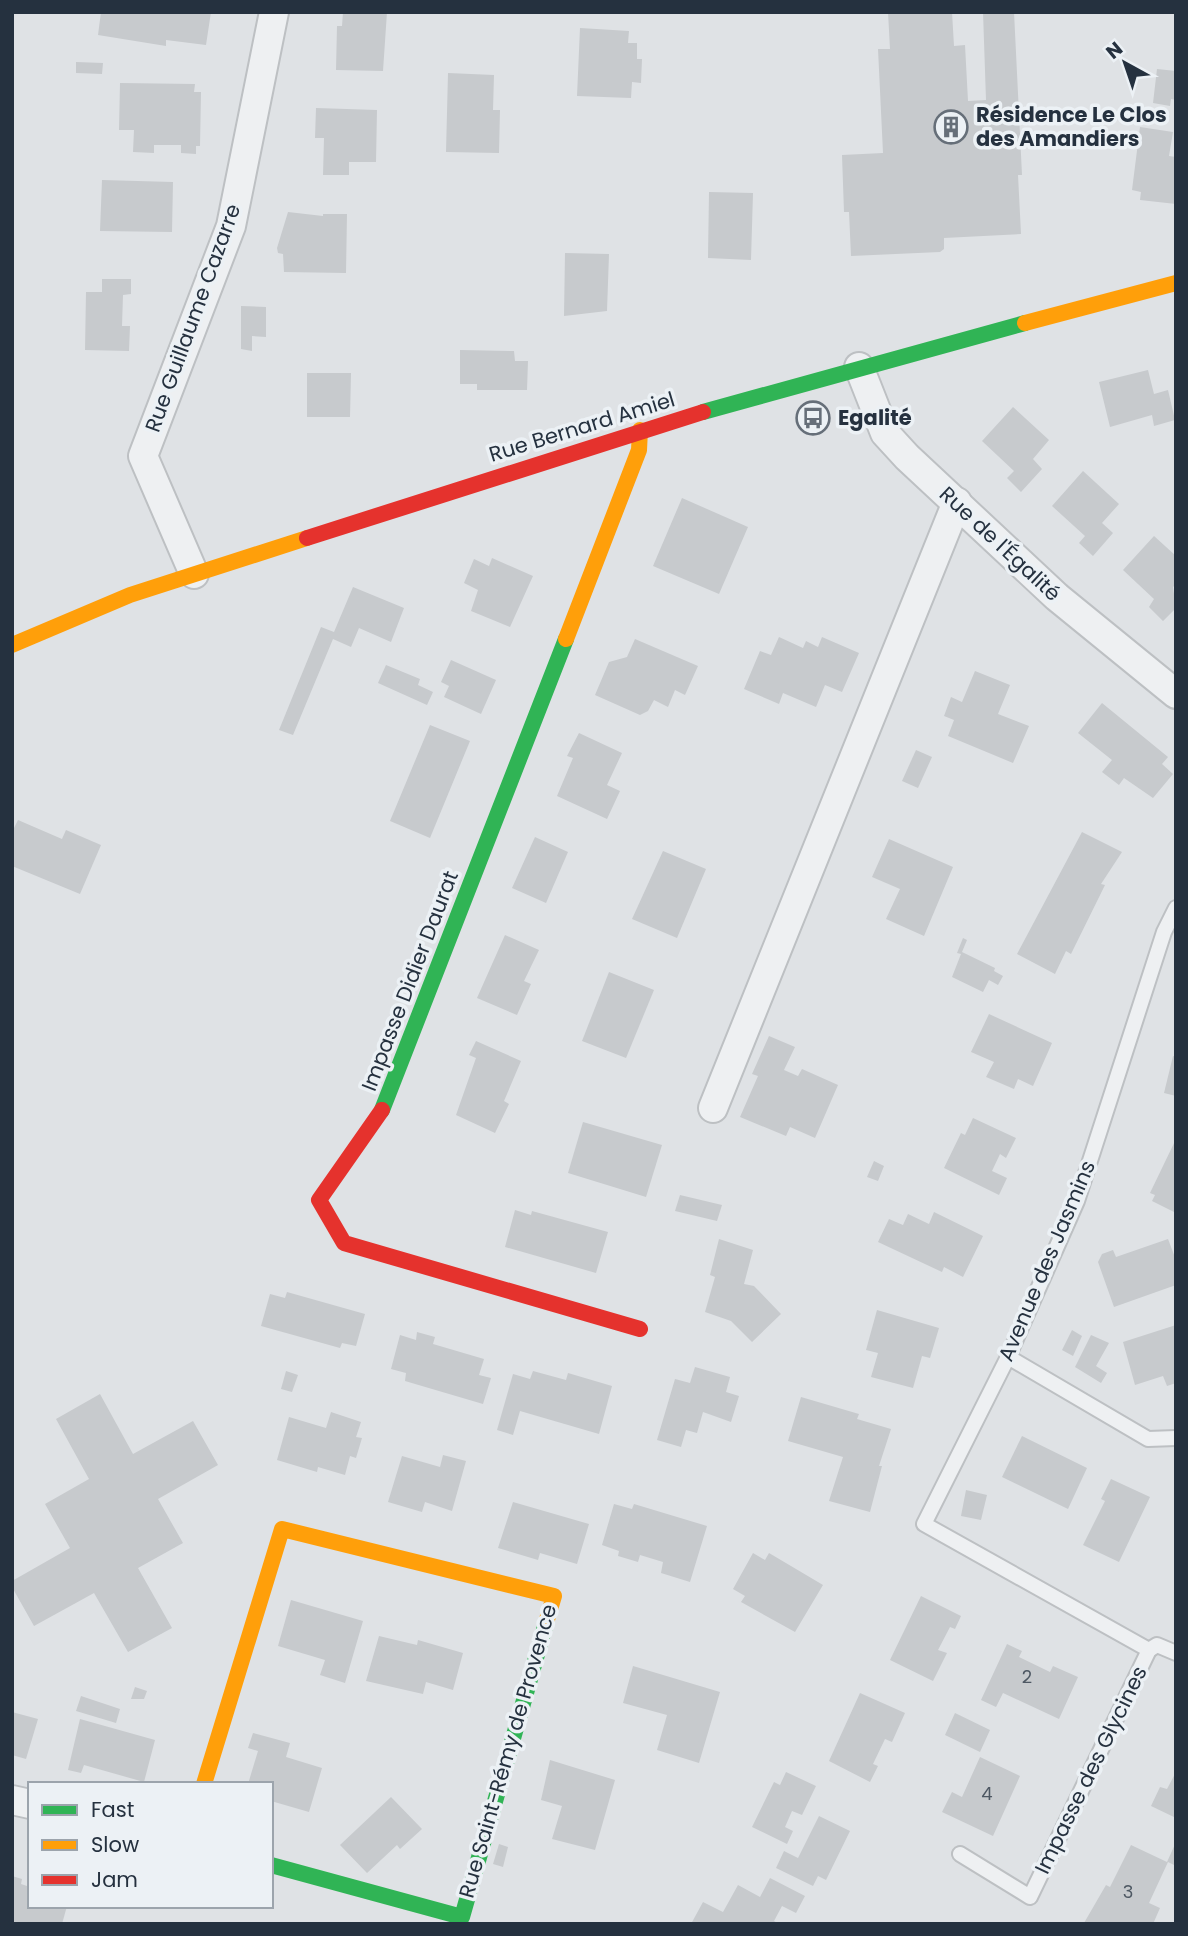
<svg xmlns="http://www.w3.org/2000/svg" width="1188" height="1936" viewBox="0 0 1188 1936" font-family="Poppins,sans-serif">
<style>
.building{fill:#c7cacd}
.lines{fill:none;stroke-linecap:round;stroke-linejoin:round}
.lane-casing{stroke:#bdc0c3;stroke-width:18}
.street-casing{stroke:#bdc0c3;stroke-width:32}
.lane{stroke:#eef0f2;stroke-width:14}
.street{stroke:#eef0f2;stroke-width:28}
.fast{stroke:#30b455;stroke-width:16}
.slow{stroke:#ff9f0a;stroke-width:16}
.jam{stroke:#e5322d;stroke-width:16}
.labels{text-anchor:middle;stroke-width:7;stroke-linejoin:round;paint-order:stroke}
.number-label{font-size:18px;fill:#4e5863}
.poi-label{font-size:21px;font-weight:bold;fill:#25313f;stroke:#ecf1f5;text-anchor:start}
.street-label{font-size:21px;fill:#25313f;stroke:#ecf1f5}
</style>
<rect width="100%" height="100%" fill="#dfe2e5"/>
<g class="building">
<path d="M101,12h110l-5,33 -40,-5v6l-68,-11z"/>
<path d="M343,12h44l-4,59 -47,-1 1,-44h5z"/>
<path d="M888,12h64l2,34 11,-1 3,56 18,-1 -3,-88h31l8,163h-4l3,59 -77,4v11l-4,3 -89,4 -2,-44h-5l-2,-57 41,-2 -5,-104h12z"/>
<path d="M580,28l49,3 -1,12h9v16h5l-1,24 -9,-1 -1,16 -54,-2z"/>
<path d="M76,62l27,1 -1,11 -26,-1z"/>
<path d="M1157,69l19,2v29l-5,-1 -1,7 -17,-3z"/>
<path d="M448,73l46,2 -1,35h7l-1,43 -53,-1z"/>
<path d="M120,83l75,1 -1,8h7l-1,54h-4v8l-15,-1v-8h-27v8l-21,-1 1,-22h-15z"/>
<path d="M316,108l61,2 -1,52h-27v13h-26l1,-37h-9z"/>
<path d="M1140,127l33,5 -4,24 7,1v47l-36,-4 1,-8 -9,-2z"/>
<path d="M102,180l71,2 -1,50 -72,-1z"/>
<path d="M709,192l44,1 -2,67 -43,-2z"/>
<path d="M288,212l35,4v-2h24l-1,59 -62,-1 -1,-18 -5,-1 -1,-5z"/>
<path d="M565,253l44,1 -2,57 -43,5z"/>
<path d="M102,279h29v15l-8,1 -1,31h8l-1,25 -44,-1 1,-58h16z"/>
<path d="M241,306l25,1v30l-14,-1v15l-11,-2z"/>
<path d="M460,350l54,1 1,10h13l-1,29h-50v-6h-17z"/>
<path d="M1148,370l6,24 14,-4 7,30 -21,6 -2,-11 -42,12 -11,-45z"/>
<path d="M307,373h44l-1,44h-43z"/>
<path d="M1013,407l36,33 -16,19 9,10 -21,23 -14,-14 7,-7 -32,-30z"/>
<path d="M1083,471l36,33 -17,19 11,10 -20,23 -14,-13 6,-7 -33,-30z"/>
<path d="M682,498l66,29 -29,67 -66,-28z"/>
<path d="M1154,536l22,20v28l-3,3 3,21 -13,13 -14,-14 5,-8 -31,-29z"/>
<path d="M492,558l41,18 -23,51 -39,-16 7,-21 -14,-7 10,-24 15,7z"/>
<path d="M353,587l51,21 -13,34 -32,-14 -8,19 -18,-8 -40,96 -14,-5 42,-103 13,5z"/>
<path d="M779,637l24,11 3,-7 12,6 4,-10 37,16 -17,39 -17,-7 -9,22 -33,-14 -4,11 -35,-15 16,-38 11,4z"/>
<path d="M635,639l63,27 -13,29 -10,-5 -7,17 -14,-7 -6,11 -8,4 -45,-20 14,-33 18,-5z"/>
<path d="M451,660l45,20 -15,34 -37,-17 5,-11 -8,-4z"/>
<path d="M386,665l34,14 -2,6 15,7 -6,13 -49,-22z"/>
<path d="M975,671l35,14 -12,29 31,12 -16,37 -65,-27 6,-16 -10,-4 7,-19 11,5z"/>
<path d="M1102,703l66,54 -6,7 11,10 -20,24 -29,-20 -5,7 -17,-13 10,-12 -34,-27z"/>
<path d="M430,725l40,16 -40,97 -40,-17z"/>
<path d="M579,733l43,20 -15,32 13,6 -13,28 -50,-23 16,-38 -6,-2z"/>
<path d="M916,750l16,7 -14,31 -16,-7z"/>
<path d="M18,820l44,19 4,-9 35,15 -21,49 -68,-28v-34z"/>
<path d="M1082,832l40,20 -21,32 4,1 -34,69 -5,-3 -11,23 -38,-20z"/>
<path d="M535,837l33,15 -22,51 -34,-15z"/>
<path d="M889,839l64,28 -29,69 -38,-17 14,-30 -28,-12z"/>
<path d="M663,851l43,18 -29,69 -45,-19z"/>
<path d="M505,935l34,15 -15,31 7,3 -14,31 -40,-17z"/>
<path d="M963,938l4,2 -5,12 33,16 -1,3 9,5 -5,9 -9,-5 -6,12 -31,-15 9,-23 -4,-1z"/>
<path d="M609,972l45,18 -28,68 -44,-17z"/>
<path d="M989,1014l63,29 -19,43 -15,-7 -4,10 -28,-12 8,-15 -23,-10z"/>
<path d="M769,1036l26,11 -11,23 14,6 4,-7 36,16 -23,53 -25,-11 -4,9 -46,-19 18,-41 -6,-2z"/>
<path d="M476,1041l45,20 -17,40 5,3 -14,29 -39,-18 20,-57 -7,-3z"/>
<path d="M1173,1056l3,1v39l-12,-3z"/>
<path d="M973,1118l43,20 -10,20 -6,-4 -8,17 15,7 -8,17 -55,-27 17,-35 4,2z"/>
<path d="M583,1122l79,23 -16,52 -78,-24z"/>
<path d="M1176,1139v74l-24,-12 3,-6 -5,-2z"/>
<path d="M874,1161l10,5 -6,15 -11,-4z"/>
<path d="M680,1195l42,10 -5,16 -42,-10z"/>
<path d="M515,1210l16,5 1,-4 76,21 -12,41 -91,-26z"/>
<path d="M934,1212l49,24 -20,41 -19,-10 -2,5 -64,-30 11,-23 14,6 5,-11 21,10z"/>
<path d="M719,1239l34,11 -9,34 10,2 27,28 -29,28 -21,-21 -26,-9 10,-35 -5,-2z"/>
<path d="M1168,1239l8,21v25l-62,22 -16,-45 4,-8 11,-4 3,7z"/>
<path d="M287,1292l78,22 -9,32 -14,-3 -2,5 -79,-22 9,-32 15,4z"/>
<path d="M877,1310l62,18 -9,30 -8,-2 -9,32 -42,-11 7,-24 -12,-3z"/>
<path d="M1176,1325v58l-9,3 -4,-10 -28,9 -12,-43z"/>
<path d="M1072,1330l10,6 -9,20 -11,-6z"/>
<path d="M417,1332l18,5 -2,7 51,15 -5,16 12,3 -8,26 -78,-23 1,-8 -15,-4 9,-34 16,5z"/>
<path d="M1091,1335l18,8 -13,23 11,7 -6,10 -26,-16z"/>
<path d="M695,1367l35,10 -4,15 13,4 -8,26 -28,-10 -6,21 -11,-3 -5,17 -24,-7 18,-61 15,4z"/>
<path d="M286,1371l12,4 -6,17 -11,-3z"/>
<path d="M533,1371l33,9 2,-7 44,13 -13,48 -79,-23 -7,24 -16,-5 16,-56 17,5z"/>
<path d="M100,1394l33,60 60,-33 25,44 -60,34 25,44 -45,25 34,60 -44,24 -34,-59 -60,33 -22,-39v-6l58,-33 -25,-44 44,-25 -33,-60z"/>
<path d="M801,1397l58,17 -2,5 34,10 -12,37h3l-12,46 -41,-11 14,-44 -55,-16z"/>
<path d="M331,1412l30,10 -5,15 6,1 -6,20 -6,-2 -5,19 -27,-8 -1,5 -40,-12 12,-43 37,11z"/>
<path d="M1022,1436l65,32 -19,41 -66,-32z"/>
<path d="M443,1455l23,6 -14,50 -27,-9 -3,10 -34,-10 14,-46 38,11z"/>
<path d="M1111,1479l39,18 -31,65 -36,-17 22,-44 -4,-2z"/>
<path d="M966,1490l21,5 -6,25 -20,-4z"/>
<path d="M513,1502l76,22 -12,40 -37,-11 -2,7 -40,-12z"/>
<path d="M614,1504l18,5 2,-5 73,22 -17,56 -29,-9 2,-11 -23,-7 -2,7 -20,-6 1,-5 -17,-6z"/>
<path d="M753,1553l12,7 4,-7 54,32 -28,47 -54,-30 4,-6 -12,-7z"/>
<path d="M921,1596l40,20 -6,13 -5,-2 -12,23 9,3 -14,28 -43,-21z"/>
<path d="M291,1600l72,21 -18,62 -25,-8 5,-15 -47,-14z"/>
<path d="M379,1636l38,9 1,-5 45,13 -10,37 -27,-8 -3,12 -57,-13z"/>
<path d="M1007,1644l15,7 -3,6 31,15 3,-6 25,11 -19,42 -56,-26 -7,14 -15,-7z"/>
<path d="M633,1666l87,26 -21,71 -42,-13 10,-35 -44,-12z"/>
<path d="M135,1687l12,4 -3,8h-13z"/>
<path d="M860,1693l45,20 -13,29 -7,-3 -12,25 5,2 -8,16 -41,-21z"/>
<path d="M81,1696l39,13 -4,14 -40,-12z"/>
<path d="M12,1712l26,7 -12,40 -14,-4z"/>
<path d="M955,1713l35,17 -10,22 -35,-17z"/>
<path d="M80,1719l75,21 -11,42 -60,-17 -3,8 -13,-3z"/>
<path d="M253,1733l37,10 -4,14 36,11 -13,44 -38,-11v-17h-23l10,-33 -10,-3z"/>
<path d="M980,1757l40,19 -27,60 -51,-24 10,-20 10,5z"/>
<path d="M550,1760l65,20 -20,70 -43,-11 10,-33 -21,-6z"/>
<path d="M786,1772l30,14 -14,29 -10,-4 -7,16 8,4 -6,13 -35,-17 22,-45 6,3z"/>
<path d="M1176,1772v46l-25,-12 9,-19 7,2z"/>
<path d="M391,1797l31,32 -22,20 -3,-4 -30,28 -27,-28z"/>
<path d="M819,1816l31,15 -24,49 -8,-4 -5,10 -37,-18 8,-17 14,7z"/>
<path d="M1176,1842v24l-8,-4 -19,41 11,5 -7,16 -69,-1 22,-38 4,2 21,-42 36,17z"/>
<path d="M499,1844l9,3 -5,20 -10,-3z"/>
<path d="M12,1876l10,3 -1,5 9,3v19h37l-5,18h-50z"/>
<path d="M770,1878l35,18 -9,17 -14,-7 -8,15 5,3h-88l12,-22 20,10 15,-27 22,12z"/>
</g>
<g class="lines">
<defs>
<g id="lane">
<path d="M1008,1357l140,82 28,-1"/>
<path d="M1149,1650l8,-5 19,8"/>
<path d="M960,1854l70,43 119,-247 -225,-126 84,-167 69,-156 87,-269 12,-24"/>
</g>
<g id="street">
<path d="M859,367l26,66 22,24 150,140 119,97"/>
<path d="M194,574l-51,-118 88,-230 43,-214"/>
<path d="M713,1108l244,-606"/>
<path d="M12,1800l18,4"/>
</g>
</defs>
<use href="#lane" class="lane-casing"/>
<use href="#street" class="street-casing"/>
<use href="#lane" class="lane"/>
<use href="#street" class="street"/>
<g class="fast">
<path d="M703,412l322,-89"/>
<path d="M382,1110l184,-471"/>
<path d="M271,1865l191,52 84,-294"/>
</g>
<g class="slow">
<path d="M1025,323l151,-40"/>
<path d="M566,639l73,-189 1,-20"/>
<path d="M12,645l118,-50 177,-57"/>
<path d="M204,1784l78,-255 272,67 -8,27"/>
</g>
<g class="jam">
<path d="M307,538l396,-126"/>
<path d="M382,1110l-63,90 25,43 296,86"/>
</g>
</g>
<defs>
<symbol id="building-ring" viewBox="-11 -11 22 22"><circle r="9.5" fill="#ecf1f5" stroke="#666f79" stroke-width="1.5"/><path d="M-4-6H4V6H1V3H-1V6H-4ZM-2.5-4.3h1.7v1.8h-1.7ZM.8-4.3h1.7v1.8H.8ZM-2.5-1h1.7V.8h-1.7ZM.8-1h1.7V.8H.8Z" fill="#666f79"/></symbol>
<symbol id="bus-ring" viewBox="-11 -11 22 22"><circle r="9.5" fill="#ecf1f5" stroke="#666f79" stroke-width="1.5"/><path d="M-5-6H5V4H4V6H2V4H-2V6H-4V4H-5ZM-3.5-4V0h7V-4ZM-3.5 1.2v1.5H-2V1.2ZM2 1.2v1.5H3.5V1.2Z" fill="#666f79"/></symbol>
</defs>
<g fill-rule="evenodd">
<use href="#building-ring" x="932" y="108" width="38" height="38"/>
<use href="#bus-ring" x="794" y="399" width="38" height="38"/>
</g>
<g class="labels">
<g class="number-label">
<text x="1027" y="1683">2</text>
<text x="987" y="1800">4</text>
<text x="1128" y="1898">3</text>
</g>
<g class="poi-label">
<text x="976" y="122">Résidence Le Clos<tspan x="976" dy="24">des Amandiers</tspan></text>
<text x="838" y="425">Egalité</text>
</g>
<g class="street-label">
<text transform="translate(193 318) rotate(-70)" y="7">Rue Guillaume Cazarre</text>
<text transform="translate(582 427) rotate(-17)" y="7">Rue Bernard Amiel</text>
<text transform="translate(1000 544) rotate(43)" y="7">Rue de l'Égalité</text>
<text transform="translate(410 981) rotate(-69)" y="7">Impasse Didier Daurat</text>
<text transform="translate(1047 1261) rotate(-67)" y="7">Avenue des Jasmins</text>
<text transform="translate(508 1751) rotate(-74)" y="7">Rue Saint-Rémy de Provence</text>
<text transform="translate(1091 1770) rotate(-64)" y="7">Impasse des Glycines</text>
</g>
</g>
<rect width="1188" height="1936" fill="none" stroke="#25313f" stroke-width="28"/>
<rect x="28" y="1782" width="245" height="126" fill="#ecf1f5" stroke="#9ca4ac" stroke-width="2"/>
<rect x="42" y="1805" width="35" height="10" fill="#30b455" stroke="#9ca4ac" stroke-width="2"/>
<text x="91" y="1817" font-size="21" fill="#25313f">Fast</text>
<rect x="42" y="1840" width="35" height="10" fill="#ff9f0a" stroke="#9ca4ac" stroke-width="2"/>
<text x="91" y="1852" font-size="21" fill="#25313f">Slow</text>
<rect x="42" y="1875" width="35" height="10" fill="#e5322d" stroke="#9ca4ac" stroke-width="2"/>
<text x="91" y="1887" font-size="21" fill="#25313f">Jam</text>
<g transform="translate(1125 63) rotate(320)" stroke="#ecf1f5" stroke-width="5" paint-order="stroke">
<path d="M0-5L12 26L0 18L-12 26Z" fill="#25313f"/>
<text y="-10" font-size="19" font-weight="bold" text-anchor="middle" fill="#25313f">N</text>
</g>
</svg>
